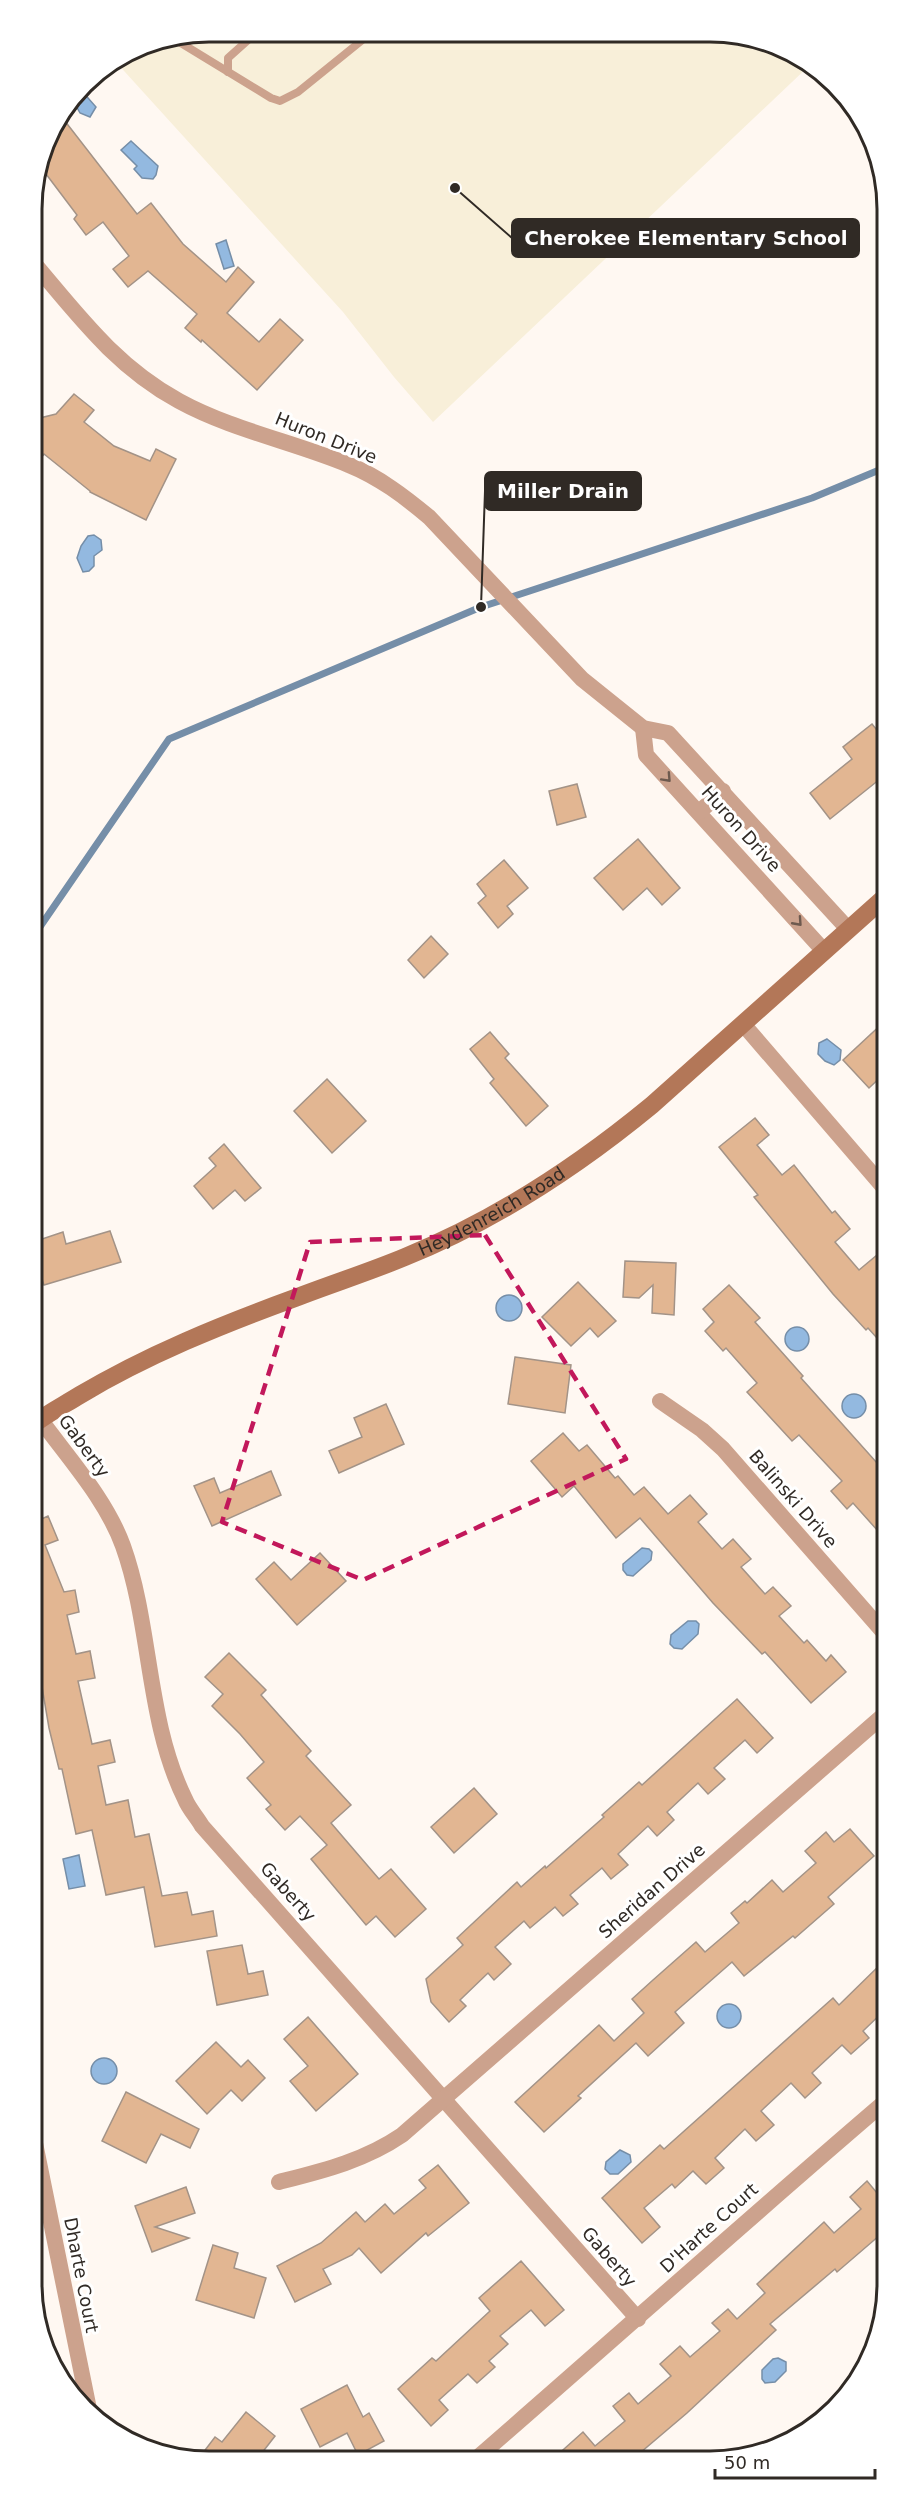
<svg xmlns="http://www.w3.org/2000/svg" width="919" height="2493" viewBox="0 0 919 2493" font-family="'DejaVu Sans',sans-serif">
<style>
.education{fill:#f8efd9}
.water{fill:#93b9e0;stroke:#758ea8;stroke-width:1.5}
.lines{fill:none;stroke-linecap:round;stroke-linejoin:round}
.stream{stroke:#758ea8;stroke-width:7}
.building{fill:#e2b692;stroke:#a39387;stroke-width:1.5}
.lane{stroke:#cca28d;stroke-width:8}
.street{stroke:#cca28d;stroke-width:16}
.secondary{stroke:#b37758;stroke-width:18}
.oneway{stroke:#6e5a4f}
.marked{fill:none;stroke:#c2185b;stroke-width:4.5;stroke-dasharray:12 8;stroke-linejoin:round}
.labels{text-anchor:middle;stroke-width:6;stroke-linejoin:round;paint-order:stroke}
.street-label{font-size:18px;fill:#302a25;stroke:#fff}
.rim{fill:none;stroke:#302a25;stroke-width:3}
.leader{fill:none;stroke:#302a25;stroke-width:2}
.callout-dot{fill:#302a25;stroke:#fff;stroke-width:2}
.callout{fill:#302a25;stroke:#302a25;stroke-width:2}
.callout-label{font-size:20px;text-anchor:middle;font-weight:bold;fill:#fff}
</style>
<rect width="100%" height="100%" fill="#fff8f2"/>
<path class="education" d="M209,32l536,3 53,20 13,9 -378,358 -39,-45 -51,-65 -228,-251 26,-16z"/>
<g class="water">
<path d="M81,90l15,17 -6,10 -10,-4 -5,-9 -3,-2z"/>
<path d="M131,141l27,25 -2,9 -3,4 -11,-1 -8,-9 3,-3 -16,-16z"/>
<path d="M226,240l8,26 -10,3 -8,-25z"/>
<path d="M94,535l7,5 1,10 -8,6v10l-5,5 -6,1 -6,-14 4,-12 7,-10z"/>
<path d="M827,1039l14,11 -1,10 -6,5 -9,-4 -7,-7 1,-11z"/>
<circle cx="509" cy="1308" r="13"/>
<circle cx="797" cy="1339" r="12"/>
<circle cx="854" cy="1406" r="12"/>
<path d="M642,1548l7,1 3,3 -1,8 -18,16 -6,-1 -4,-5v-6z"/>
<path d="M688,1621h8l3,3 -1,10 -16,15 -8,-1 -4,-4 1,-9z"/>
<path d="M79,1855l6,31 -16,3 -6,-30z"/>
<circle cx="729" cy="2016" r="12"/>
<circle cx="104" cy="2071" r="13"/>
<path d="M620,2150l10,5 1,7 -13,12h-8l-5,-5 1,-7z"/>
<path d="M778,2358l8,4v9l-11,11 -10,1 -3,-4v-9l11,-11z"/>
</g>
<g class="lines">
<path class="stream" d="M33,937l136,-198 312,-132 331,-109 72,-30"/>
</g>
<g class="building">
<path d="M61,116l76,98 14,-11 32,41 43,38 12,-15 16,15 -27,31 32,29 21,-23 23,21 -46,50 -55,-50 -1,2 -16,-14 12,-14 -49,-43 -20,16 -15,-18 16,-13 -26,-34 -17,13 -12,-16 3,-4 -37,-49 10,-36z"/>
<path d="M74,394l20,16 -10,12 30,24 36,15 6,-12 20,10 -30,61 -56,-28v-1l-46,-37 -12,16v-34l8,-18 16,-4z"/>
<path d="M872,724l13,16v35l-55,44 -20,-26 42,-34 -9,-12z"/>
<path d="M577,784l9,33 -29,8 -8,-34z"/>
<path d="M638,839l42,49 -18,17 -15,-17 -24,22 -29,-32z"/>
<path d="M504,860l24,28 -21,18 6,8 -15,14 -20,-25 8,-7 -9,-12z"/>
<path d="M431,936l17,18 -24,24 -16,-18z"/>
<path d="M885,1021v52l-16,15 -26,-28z"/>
<path d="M490,1032l19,22 -4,4 43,48 -22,20 -36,-43 4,-4 -24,-30z"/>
<path d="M327,1079l39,42 -34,32 -38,-42z"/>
<path d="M755,1118l14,17 -12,10 25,30 12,-10 38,48 3,-2 15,18 -15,13 24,28 18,-15 9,10v83l-18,-20 -2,2 -33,-36 -79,-97 4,-2 -39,-48z"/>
<path d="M224,1144l37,44 -16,13 -10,-11 -22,19 -19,-23 22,-20 -7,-8z"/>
<path d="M110,1231l11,31 -77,23 -11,-32v-11l30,-10 3,12z"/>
<path d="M625,1261l51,2 -2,52 -22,-2 1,-28 -14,13 -16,-1z"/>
<path d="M578,1282l38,39 -18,16 -8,-9 -19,18 -29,-29z"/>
<path d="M729,1285l31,33 -5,4 48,54 -2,2 85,95v67l-33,-37 -6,6 -16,-18 11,-10 -43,-46 -7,6 -45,-49 10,-9 -31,-35 -3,3 -18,-20 9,-9 -11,-13z"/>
<path d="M515,1357l56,8 -6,48 -57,-9z"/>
<path d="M386,1404l18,40 -65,29 -10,-22 33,-14 -8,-19z"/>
<path d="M563,1433l16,18 8,-6 28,33 3,-2 16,19 10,-8 24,27 22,-19 17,19 -9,8 24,27 11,-10 18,20 -10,8 24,27 8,-7 18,19 -12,10 25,27 3,-3 19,21 5,-6 15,17 -35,31 -46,-51 -3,2 -49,-51 -73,-85 -24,20 -42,-52 -12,11 -31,-36z"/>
<path d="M271,1471l10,24 -69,31 -18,-40 20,-8 6,15z"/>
<path d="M48,1516l10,24 -13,5 19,47 11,-2 4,22 -12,3 9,39 14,-3 5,27 -17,3 14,63 18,-4 5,22 -17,4 8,39 22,-5 7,37 14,-3 13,62 25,-4 5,23 21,-4 4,25 -62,11 -11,-60 -38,8 -14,-65 -16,4 -14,-65h-3l-10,-41 -15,-88v-120l1,2z"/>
<path d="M320,1553l26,28 -49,44 -41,-46 18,-17 17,18z"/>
<path d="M229,1653l37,37 -5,5 50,56 -5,5 45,49 -20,18 48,56 12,-10 35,40 -31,28 -19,-21 -10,9 -55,-66 16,-14 -27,-29 -15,14 -19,-21 5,-4 -24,-27 17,-16 -24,-28 -28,-28 11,-12 -18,-17z"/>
<path d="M737,1699l36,39 -16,15 -12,-13 -31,28 11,11 -17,15 -10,-11 -31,29 7,8 -17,16 -9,-10 -30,28 10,11 -17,14 -9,-11 -32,27 8,9 -15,12 -8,-9 -25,21 -6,-7 -29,26 16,17 -17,16 -6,-7 -28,27 6,6 -17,16 -18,-20 -5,-23 37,-34 -6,-7 60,-56 4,5 24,-21 1,2 58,-51 -2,-2 37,-33 3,3z"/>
<path d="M474,1788l23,26 -43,39 -23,-26z"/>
<path d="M850,1829l24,27 -46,41 6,7 -39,34 -2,-2 -49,40 -12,-14 -57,50 9,11 -36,33 -12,-13 -58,53 3,2 -37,34 -29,-30 84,-77 15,16 30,-28 -12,-14 21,-19 43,-38 9,10 34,-29 -8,-10 14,-12 2,2 25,-23 11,12 33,-29 -11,-12 21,-19 8,10z"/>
<path d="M242,1945l6,29 15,-3 5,24 -51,10 -10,-54z"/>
<path d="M887,1958v50l-24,23 6,7 -18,16 -9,-9 -30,28 9,10 -16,15 -14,-15 -30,28 13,14 -18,16 -11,-12 -30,29 9,10 -18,16 -13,-13 -18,17 -3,-4 -28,24 16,19 -18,16 -40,-45 58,-53 4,4 169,-151 6,7z"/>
<path d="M308,2017l50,57 -42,37 -26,-30 18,-15 -24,-27z"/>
<path d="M216,2042l25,25 7,-7 17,18 -23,23 -11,-11 -24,24 -31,-33z"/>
<path d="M126,2092l73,37 -9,19 -29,-14 -15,29 -44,-22z"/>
<path d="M438,2165l31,38 -41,33 -2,-3 -45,40 -22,-25 -7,7 -29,14 8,15 -36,18 -18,-36 44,-23 35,-31 9,10 20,-18 9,10 32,-26 -7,-8z"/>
<path d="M867,2181l10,12 10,-9v45l-50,43 -2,-3 -65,55 6,6 -89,83 -53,45h-80l29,-26 12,14 30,-25 -12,-15 16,-13 9,11 33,-28 -11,-12 20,-18 10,11 30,-26 -8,-8 16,-14 9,10 28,-26 -8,-9 67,-62 10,11 27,-24 -11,-12z"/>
<path d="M186,2187l9,26 -40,14 34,11 -37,14 -17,-46z"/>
<path d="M213,2245l25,8 -4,15 32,10 -12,40 -58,-18z"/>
<path d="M521,2261l43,49 -19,16 -14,-16 -31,26 8,8 -19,17 6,6 -18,16 -9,-9 -29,26 9,10 -17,16 -33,-37 34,-31 4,3 54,-50 -11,-13z"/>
<path d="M347,2385l16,32 6,-4 15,28 -26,14 -11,-22 -27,14 -19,-38z"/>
<path d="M246,2412l29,24 -17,22h-59l16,-21 7,5z"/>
</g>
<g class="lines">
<g class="lane">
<path d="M176,40l95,58 9,3 18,-9 73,-59"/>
<path d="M228,72v-14l29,-26"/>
</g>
<g class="street">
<path d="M32,261c46,54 83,105 147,140 53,29 115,41 170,64 30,12 56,32 80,52l153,162 61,49 25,5 180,196"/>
<path d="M643,728l3,27 178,196"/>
<path d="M699,812l24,-21"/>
<path d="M743,1024l143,166"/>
<path d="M660,1401l42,29 21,19 163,186"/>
<path d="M40,1419c29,40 66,80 83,127 29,81 23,174 62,253 4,10 12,18 17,27l436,493"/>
<path d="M35,2143l55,271"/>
<path d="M279,2182c43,-11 85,-21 123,-47l484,-422"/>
<path d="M477,2458c137,-119 272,-240 410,-358"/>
</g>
<path class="secondary" id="s1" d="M34,1424c14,-11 30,-19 46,-29 67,-40 141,-70 215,-97 36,-14 74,-26 110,-41 89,-36 173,-91 247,-152l233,-208"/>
</g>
<defs><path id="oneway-chevron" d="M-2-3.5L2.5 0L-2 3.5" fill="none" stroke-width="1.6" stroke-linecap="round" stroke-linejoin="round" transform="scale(1.5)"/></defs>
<g class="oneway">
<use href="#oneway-chevron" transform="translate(667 778) rotate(47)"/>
<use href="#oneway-chevron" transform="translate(798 922) rotate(48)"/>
</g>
<path class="marked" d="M485,1235l141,224 -263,121 -141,-58 88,-280z"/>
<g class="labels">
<g class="street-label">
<text transform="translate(326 438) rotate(22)" y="6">Huron Drive</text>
<text transform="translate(741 829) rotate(48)" y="6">Huron Drive</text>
<text dy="6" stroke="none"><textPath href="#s1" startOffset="506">Heydenreich Road</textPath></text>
<text transform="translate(84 1446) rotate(54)" y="6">Gaberty</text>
<text transform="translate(793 1499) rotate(49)" y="6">Balinski Drive</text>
<text transform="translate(652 1891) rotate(-41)" y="6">Sheridan Drive</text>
<text transform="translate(288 1892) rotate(48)" y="6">Gaberty</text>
<text transform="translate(709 2228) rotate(-42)" y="6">D'Harte Court</text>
<text transform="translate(609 2257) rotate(49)" y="6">Gaberty</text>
<text transform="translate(81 2275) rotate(79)" y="6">Dharte Court</text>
</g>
</g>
<path d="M0 0H919V2493H0ZM209 42H710A167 167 0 0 1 877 209V2284A167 167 0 0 1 710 2451H209A167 167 0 0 1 42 2284V209A167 167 0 0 1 209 42Z" fill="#fff" fill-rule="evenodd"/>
<path class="rim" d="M209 42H710A167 167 0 0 1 877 209V2284A167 167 0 0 1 710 2451H209A167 167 0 0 1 42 2284V209A167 167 0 0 1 209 42Z"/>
<path class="leader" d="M455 188L512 238M481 607L485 491"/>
<g class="callout-dot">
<circle cx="455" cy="188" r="6"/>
<circle cx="481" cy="607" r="6"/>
</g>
<g class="callout">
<rect x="512" y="219" width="347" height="38" rx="6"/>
<rect x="485" y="472" width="156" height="38" rx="6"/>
</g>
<g class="callout-label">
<text x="686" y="245">Cherokee Elementary School</text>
<text x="563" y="498">Miller Drain</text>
</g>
<path d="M715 2469v9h160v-9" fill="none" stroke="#302a25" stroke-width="3"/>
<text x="724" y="2469" font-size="18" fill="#302a25" stroke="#ffffff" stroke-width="4.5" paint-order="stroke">50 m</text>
</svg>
